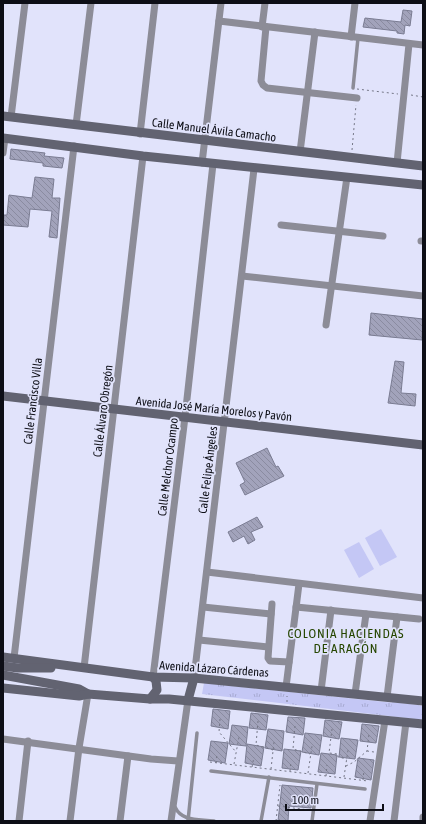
<svg xmlns="http://www.w3.org/2000/svg" width="426" height="824" viewBox="0 0 426 824" font-family="'Asap Condensed',sans-serif">
<style>
.grass{fill:url(#grass-tufts)}
.pitch{fill:#c4c7f5}
.building{fill:url(#building-back-hatch);stroke:#7a7c92}
.lines{fill:none;stroke-linecap:round;stroke-linejoin:round}
.path{stroke:#757787;stroke-width:1;stroke-dasharray:2 3;stroke-linecap:butt}
.lane{stroke:#8c8c97;stroke-width:3.5}
.street{stroke:#8c8c97;stroke-width:7}
.secondary{stroke:#626371;stroke-width:9}
.labels{text-anchor:middle;stroke-width:3.5;stroke-linejoin:round;paint-order:stroke}
.street-label{font-size:12px;fill:#0d0e16;stroke:#e1e3fb}
.neighbourhood-label{font-size:13px;letter-spacing:1px;fill:#264600;stroke:#e1e3fb}
</style>
<defs>
<pattern id="grass-tufts" width="24" height="20" patternUnits="userSpaceOnUse"><rect width="24" height="20" fill="#c4c7f5"/><path d="M3 7l-1-3M5 7V3M7 7l1-3M15 17l-1-3M17 17v-4M19 17l1-3" fill="none" stroke="#a7aad1"/></pattern>
<pattern id="building-back-hatch" width="6" height="6" patternUnits="userSpaceOnUse"><rect width="6" height="6" fill="#a2a3bb"/><path d="M-1 5l2 2M0 0l6 6M5-1l2 2" fill="none" stroke="#8a8ba0"/></pattern>
</defs>
<rect width="100%" height="100%" fill="#e1e3fb"/>
<path class="grass" d="M204,683l219,23v14l-221,-26z"/>
<g class="pitch">
<path d="M381,529l16,28 -17,9 -15,-28z"/>
<path d="M359,542l15,27 -15,9 -15,-28z"/>
<path d="M392,702l27,3 -2,14 -27,-3z"/>
</g>
<g class="building">
<path d="M403,10l9,1 -2,15 -5,-1 -1,9 -7,-1v-2l-34,-4 2,-9 36,4z"/>
<path d="M11,149l34,4 -1,3 20,2 -2,10 -19,-2v-3l-33,-4z"/>
<path d="M35,177l19,2 -2,19h8l-3,40 -8,-1 3,-26 -22,-2 -2,18 -25,-2 1,-10h3l2,-20 23,3z"/>
<path d="M371,313l52,6 -1,21 -53,-5z"/>
<path d="M395,361l9,1 -3,31 15,1 -1,12 -27,-3z"/>
<path d="M267,448l9,19 2,-1 6,10 -39,19 -5,-10 5,-3 -9,-19z"/>
<path d="M257,517l6,10 -12,5 4,8 -7,4 -4,-8 -11,6 -5,-10z"/>
<path d="M213,709l17,2 -2,18 -17,-3z"/>
<path d="M251,713l17,2 -2,15 -17,-2z"/>
<path d="M288,717l17,1 -2,17 -17,-3z"/>
<path d="M325,720l17,2 -3,17 -16,-3z"/>
<path d="M362,724l17,2 -3,17 -16,-2z"/>
<path d="M232,725l16,2 -2,19 -17,-2z"/>
<path d="M268,729l16,2 -2,20 -17,-3z"/>
<path d="M305,733l17,2 -3,20 -17,-3z"/>
<path d="M341,738l17,2 -3,19 -16,-2z"/>
<path d="M211,741l17,2 -3,20 -17,-3z"/>
<path d="M247,744l17,3 -3,19 -16,-3z"/>
<path d="M284,749l17,2 -3,19 -16,-2z"/>
<path d="M321,753l16,2 -2,19 -17,-2z"/>
<path d="M358,758l16,2 -3,20 -16,-3z"/>
<path d="M282,785l31,3 -2,20 -22,-2 -1,15h-10z"/>
</g>
<g class="lines">
<g class="path">
<path d="M357,89l41,5"/>
<path d="M411,95l12,2"/>
<path d="M352,150l4,-45"/>
<path d="M287,702v-6"/>
<path d="M220,719l-1,13 17,20"/>
<path d="M258,721l-2,24 17,5"/>
<path d="M295,726l-2,23 17,5"/>
<path d="M332,729l-3,24 9,1v3l9,2"/>
<path d="M367,751l7,1"/>
<path d="M210,762l158,19"/>
<path d="M216,763l1,-9"/>
<path d="M234,764l5,-27"/>
<path d="M346,766l8,-4 13,-11 2,-17"/>
<path d="M252,767l2,-10"/>
<path d="M271,769l3,-27"/>
<path d="M290,771l1,-10"/>
<path d="M308,773l4,-27"/>
<path d="M326,776l1,-11"/>
<path d="M344,777l4,-27"/>
<path d="M363,780l1,-10"/>
<path d="M278,806l31,4"/>
<path d="M276,821l4,-36"/>
</g>
<g class="lane">
<path d="M353,88l5,-50"/>
<path d="M211,771l154,18"/>
<path d="M175,807c7,15 24,12 39,14"/>
<path d="M188,821l9,-88"/>
<path d="M261,821l8,-44"/>
<path d="M312,821l5,-37"/>
</g>
<g class="street">
<path d="M219,21l204,24"/>
<path d="M262,27l3,-24"/>
<path d="M266,27l-5,54 2,4 4,3 90,10"/>
<path d="M351,37l4,-34"/>
<path d="M11,117l14,-114"/>
<path d="M76,125l15,-122"/>
<path d="M140,134l15,-131"/>
<path d="M300,152l15,-120"/>
<path d="M3,153l2,-15"/>
<path d="M202,163l19,-160"/>
<path d="M397,163l12,-119"/>
<path d="M281,225l102,11"/>
<path d="M421,241h2"/>
<path d="M242,276l181,20"/>
<path d="M326,325l21,-148"/>
<path d="M207,572l216,26"/>
<path d="M272,604l-4,54 2,3 19,1"/>
<path d="M203,607l68,7"/>
<path d="M296,607l123,12"/>
<path d="M199,640l69,7"/>
<path d="M14,658l60,-512"/>
<path d="M84,668l59,-512"/>
<path d="M153,677l32,-260 28,-253"/>
<path d="M194,678l60,-509"/>
<path d="M286,687l13,-103"/>
<path d="M321,691l10,-81"/>
<path d="M355,694l11,-80"/>
<path d="M387,697l10,-80"/>
<path d="M3,739l148,20 27,2"/>
<path d="M19,821l9,-80"/>
<path d="M70,821l9,-73 9,-54"/>
<path d="M120,821l8,-65"/>
<path d="M171,821l17,-121"/>
<path d="M370,821l15,-101"/>
<path d="M394,821l12,-99"/>
<path d="M423,821v-4"/>
</g>
<g class="secondary">
<path d="M3,116l420,50"/>
<path d="M3,138l140,18 280,29"/>
<path d="M3,396l420,49"/>
<path d="M3,657l150,20 41,1 229,23"/>
<path d="M3,666l15,2h33"/>
<path d="M3,675l76,14 9,5"/>
<path d="M3,688l76,8 9,-2 62,5h19l254,25"/>
<path d="M150,699l7,-9 -1,-9 -3,-4"/>
<path d="M188,700l6,-22"/>
</g>
</g>
<g class="labels">
<g class="street-label">
<text transform="translate(214 130) rotate(7)" y="4">Calle Manuel Ávila Camacho</text>
<text transform="translate(33 401) rotate(-83)" y="4">Calle Francisco Villa</text>
<text transform="translate(214 409) rotate(6)" y="4">Avenida José María Morelos y Pavón</text>
<text transform="translate(103 411) rotate(-83)" y="4">Calle Álvaro Obregón</text>
<text transform="translate(168 467) rotate(-83)" y="4">Calle Melchor Ocampo</text>
<text transform="translate(208 470) rotate(-83)" y="4">Calle Felipe Ángeles</text>
<text transform="translate(214 669) rotate(4)" y="4">Avenida Lázaro Cárdenas</text>
</g>
<g class="neighbourhood-label">
<text x="346" y="638">COLONIA HACIENDAS<tspan x="346" dy="15">DE ARAGÓN</tspan></text>
</g>
</g>
<rect width="426" height="824" fill="none" stroke="#0d0e16" stroke-width="8"/>
<path d="M286 804v6h97v-6" fill="none" stroke="#0d0e16" stroke-width="2"/>
<text x="292" y="804" font-size="12" fill="#0d0e16" stroke="#e1e3fb" stroke-width="3" paint-order="stroke">100 m</text>
</svg>
